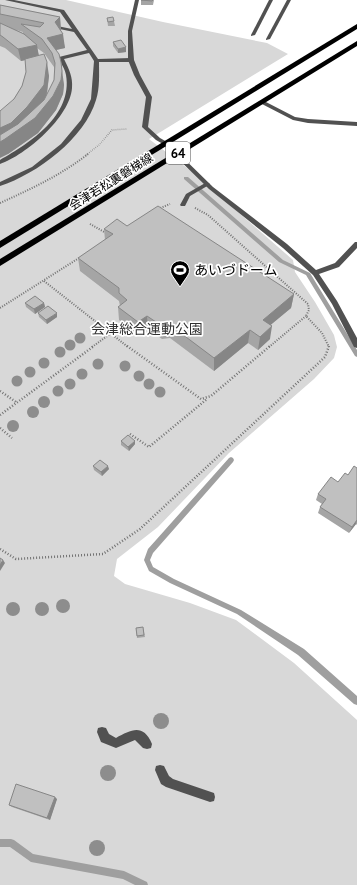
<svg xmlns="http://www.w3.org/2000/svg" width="357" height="885" viewBox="0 0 357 885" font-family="'PT Sans','Noto Sans JP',sans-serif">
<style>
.green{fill:#d8d8d8}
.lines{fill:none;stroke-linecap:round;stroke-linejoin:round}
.stream{fill:#9f9f9f;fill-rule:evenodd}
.path-far2{stroke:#737373;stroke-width:1.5;stroke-dasharray:0.5 1.5;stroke-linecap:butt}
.path-far1{stroke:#737373;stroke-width:2;stroke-dasharray:1 1.5;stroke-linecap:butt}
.path{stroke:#737373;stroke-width:2.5;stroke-dasharray:1 2;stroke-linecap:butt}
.service{fill:#515151;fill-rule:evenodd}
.pedestrian{fill:#515151;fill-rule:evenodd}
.minor{fill:#515151;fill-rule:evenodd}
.primary{fill:#000;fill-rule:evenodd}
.tree{fill:#8d8d8d}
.wall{fill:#a5a5a5;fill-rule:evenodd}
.shaded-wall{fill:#868686}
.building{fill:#c0c0c0;stroke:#868686}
.labels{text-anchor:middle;stroke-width:3.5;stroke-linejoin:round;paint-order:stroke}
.far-street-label{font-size:12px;fill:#000;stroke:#fff}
.shield{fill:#fff;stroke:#4c4c4c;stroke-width:1}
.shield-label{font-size:13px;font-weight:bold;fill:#000}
.poi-label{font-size:14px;fill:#000;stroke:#fff;text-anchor:start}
.park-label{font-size:14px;fill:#2f2f2f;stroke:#fff}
</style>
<rect width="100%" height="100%" fill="#fff"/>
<path class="green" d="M0,0h66l97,22 104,21 21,11 -139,85 42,32 102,89 2,12 20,30 19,33 3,12 -3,11 -20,21 -85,74 -71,74 -41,32 -3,17 11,8 65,19 46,17 58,43 63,57v165h-357z"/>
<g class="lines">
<g class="stream">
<path d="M184,177h4l95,83 27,13 47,77v7l-2,-1 -49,-81 -27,-13 -95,-83z"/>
<path d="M231,457l2,1 1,2 -1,2 -80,91 -3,7 3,7 21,12 67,31 63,39 53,47v9l-3,-1 -56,-49 -61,-41 -67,-31 -21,-12 -5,-11 4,-11 81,-91z"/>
<path d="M0,839h11l3,1 19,14 91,17 23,11 1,3h-13l-12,-6 -92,-17 -21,-15h-10z"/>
</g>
<path class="path-far2" d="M86,155l13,-10 13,-15 15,-1"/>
<g class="path-far1">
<path d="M0,203c31,-14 61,-28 88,-49"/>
<path d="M195,208l13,7 100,89 1,6 -3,6 16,17 7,14"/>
<path d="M158,209l12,-5"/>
<path d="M90,224l16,9"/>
<path d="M44,281l84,66"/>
<path d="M0,308l79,-50"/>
<path d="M92,347l18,-13"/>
<path d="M269,347l37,-31"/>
</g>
<g class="path">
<path d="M127,346l74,53 10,-3 59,-50"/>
<path d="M0,391l16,11"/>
<path d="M0,415l94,-69"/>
<path d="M0,428l12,10"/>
<path d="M130,434l19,13 58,-48"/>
<path d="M0,549l16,10 87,-5 37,-25 185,-172 4,-11"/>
</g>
<g class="service">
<path d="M5,0h9l50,10 34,49 33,-1 3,2 -3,2h-32c0,12 1,26 -3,38 -11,38 -59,74 -96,86v-4l32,-15 29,-23 20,-24 10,-21 3,-38 -5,-8 -25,6c5,10 9,18 8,29 -2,29 -46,67 -72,76v-4c30,-17 73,-45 66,-85 -1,-6 -5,-12 -8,-17l1,-1 28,-7 -13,-18 -24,-5v-2h2l20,4 -12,-17z"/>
<path d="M207,182l3,2 -1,1 -19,11 -5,10h-4l-1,-1 6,-11z"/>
</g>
<g class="pedestrian">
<path d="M102,727l4,1 3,6 7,4c15,-8 27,-15 36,6l-1,4 -4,1 -4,-1 -8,-8 -19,8 -15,-6 -4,-10 1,-4z"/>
<path d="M160,765l4,1 5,10 4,3 41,14 1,4 -1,4 -4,1 -44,-15 -5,-3 -6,-14 1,-4z"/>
</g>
<g class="minor">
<path d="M135,0h4l-7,31 2,29 6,15 12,22 -4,30 12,11 7,4 46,45 74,57 29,26 19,-7 20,-21h2v6l-18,19 -20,7 18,27 20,37v10l-3,-1 -22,-43 -19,-29 -30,-27 -74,-59 -46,-45 -7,-4 -14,-13 4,-30 -12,-22 -6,-15v-29z"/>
<path d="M269,0h4l-18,35 -4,1v-1z"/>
<path d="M287,0h4l-21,39 -4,1v-1z"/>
<path d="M260,101h4l31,16 13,2 49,3v4l-49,-3 -15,-3 -33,-17z"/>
</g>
<g class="primary">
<path d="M357,24v5l-357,219v-7z"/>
<path d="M357,41v5l-357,220v-7z"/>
</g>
</g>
<g class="tree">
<circle cx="80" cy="338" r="5.5"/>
<circle cx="70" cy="345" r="5.5"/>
<circle cx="60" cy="352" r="5.5"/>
<circle cx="44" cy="363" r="5.5"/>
<circle cx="98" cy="364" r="5.5"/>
<circle cx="125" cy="366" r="5.5"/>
<circle cx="30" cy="372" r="5.5"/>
<circle cx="82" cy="374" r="5.5"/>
<circle cx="139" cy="376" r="5.5"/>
<circle cx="17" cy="381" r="5.5"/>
<circle cx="70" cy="384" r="5.5"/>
<circle cx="149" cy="384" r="5.5"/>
<circle cx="58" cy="391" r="5.5"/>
<circle cx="160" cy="392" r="5.5"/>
<circle cx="44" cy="402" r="6"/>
<circle cx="33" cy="412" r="6"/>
<circle cx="13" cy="426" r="6"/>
<circle cx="63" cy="606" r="7"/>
<circle cx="13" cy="609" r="7"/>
<circle cx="42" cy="609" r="7"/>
<circle cx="161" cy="721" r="8"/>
<circle cx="108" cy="773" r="8"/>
<circle cx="97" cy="848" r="8"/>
</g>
<g class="wall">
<path d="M141,0h13l-1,5h-12z"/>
<path d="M0,5l60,12 1,14 4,17 -9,2 8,35 -1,9 -7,16 -18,23 -30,21 6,-55 8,-13 4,-14 -1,-12 -4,1 -16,-13 -5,-2zM16,30l7,2v1zM37,48l7,5 10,14 1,3 -1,10 -7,15 2,-19 -10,-20z"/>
<path d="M107,18l7,3 1,5h-7z"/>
<path d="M113,42l13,5v5l-8,1 -5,-7z"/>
<path d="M127,226l167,68 -3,14 -21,17v14l-12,11 -10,-7 -34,28 -44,-33 -8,1 -14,-10 -9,6 -20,-15 -1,-13 2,-1 -1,-5 -39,-30 -2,-13 27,-18 -1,-11z"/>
<path d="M25,303h19l1,4 -10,7 -9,-7z"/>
<path d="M38,313l19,4 -10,7 -8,-7z"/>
<path d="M121,441l14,3 -6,7 -8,-6z"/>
<path d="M93,466l16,3 -7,7 -8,-6z"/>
<path d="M357,468v57l-1,-1 -7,9 -31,-20 2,-6 2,-3 -6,-4 2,-6 20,-12z"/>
<path d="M143,627l2,10 -8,1 -1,-10z"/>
<path d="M57,799l-7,21 -38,-13 -3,-2z"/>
</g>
<g class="shaded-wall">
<path d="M60,17l1,14 -3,4 5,-1 2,14 -14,3 -4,-13 8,-16z"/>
<path d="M37,45l2,12 -18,4 -3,-12z"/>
<path d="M126,47v5l-8,1v-4z"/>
<path d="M47,62l2,14 -3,23 7,-3 8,-34 3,23 -1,9 -7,16 -18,23 -30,21 -8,4v-30z"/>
<path d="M294,294l-3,14 -30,25 2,-13z"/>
<path d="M44,303l1,4 -10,7 -1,-5z"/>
<path d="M57,313v4l-10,7 -1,-4z"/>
<path d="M147,316l1,13 -9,6 -1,-13z"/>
<path d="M272,326l-2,13 -12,11 2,-13z"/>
<path d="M250,330l-2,13 -34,28v-13z"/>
<path d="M135,441v3l-6,7 -1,-4z"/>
<path d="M108,466l1,3 -7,7 -1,-4z"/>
<path d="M357,520l-1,4 -7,9 3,-6z"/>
<path d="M3,560l2,3 -5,8v-6z"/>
<path d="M55,797l2,2 -7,21 -3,-2z"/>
</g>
<g class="building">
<path d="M141,0h12l-1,1z"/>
<path d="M0,5l60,12 -5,5 8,12 -16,4 12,16 2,8 1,9 -1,9 -8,16 -18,22 -30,21 -5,3v-7l18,-11 26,-24 10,-20 1,-17 -3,-10 -10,-14 -21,-15 19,3 4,-4 -44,-9z"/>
<path d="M113,17l1,4 -6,1 -1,-4z"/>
<path d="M0,23l24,11 13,11 -19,4 -15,-12 -3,-2z"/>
<path d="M121,40l5,7 -8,2 -5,-7z"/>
<path d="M44,54l3,8 -3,23 -17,22 -16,16 -11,5v-17l14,-12 8,-13 4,-14 -1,-13z"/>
<path d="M158,206l136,88 -31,26 9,6 -12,11 -10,-7 -36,28 -44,-33 -8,1 -15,-10 -9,6 -20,-15 9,-7 -8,-7v-5l-41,-30 35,-24 -9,-5 13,-10 10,7z"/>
<path d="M35,296l9,7 -10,6 -9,-6z"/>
<path d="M48,306l9,7 -11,7 -8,-7z"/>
<path d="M128,435l7,6 -7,6 -7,-6z"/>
<path d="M100,460l8,6 -7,6 -8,-6z"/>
<path d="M354,466l3,2v52l-5,7 -32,-20 6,-8 -8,-5 13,-17 7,5 7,-9 3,2z"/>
<path d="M0,558l3,2 -3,5z"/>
<path d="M143,627l1,8 -7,1 -1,-8z"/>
<path d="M16,784l39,13 -8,21 -38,-13z"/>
</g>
<defs>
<symbol id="stadium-pin" viewBox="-11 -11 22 30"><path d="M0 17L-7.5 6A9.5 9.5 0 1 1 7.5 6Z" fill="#000" stroke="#fff"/><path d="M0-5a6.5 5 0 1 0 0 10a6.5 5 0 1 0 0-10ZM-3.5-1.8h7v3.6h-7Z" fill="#fff"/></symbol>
</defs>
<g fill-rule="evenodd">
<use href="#stadium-pin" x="169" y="259" width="22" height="30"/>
</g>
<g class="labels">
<g class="far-street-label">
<text transform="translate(111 182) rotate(-32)" y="4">会津若松裏磐梯線</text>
</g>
<rect class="shield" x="166" y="142" width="24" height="22" rx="3"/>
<g class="shield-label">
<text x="178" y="158">64</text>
</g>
<g class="poi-label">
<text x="194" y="275">あいづドーム</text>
</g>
<g class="park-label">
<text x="147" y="334">会津総合運動公園</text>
</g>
</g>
</svg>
